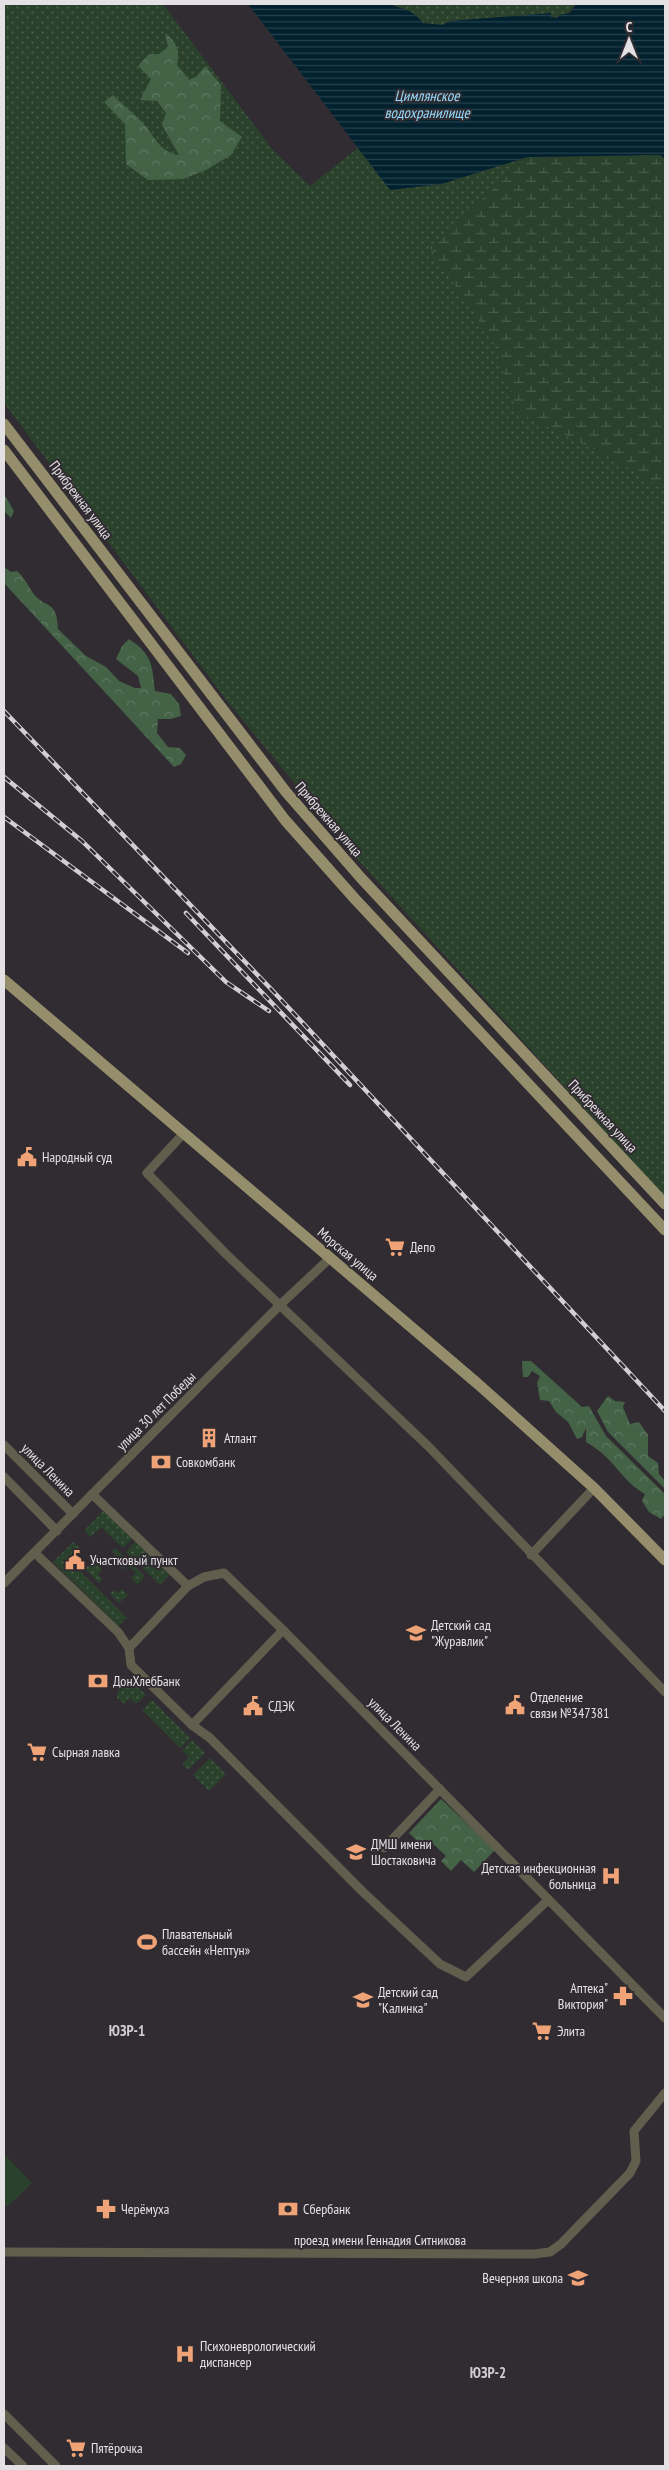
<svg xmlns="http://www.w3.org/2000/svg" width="669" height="2470" viewBox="0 0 669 2470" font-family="'PT Sans Narrow',sans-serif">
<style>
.grass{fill:url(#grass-dots)}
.forest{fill:url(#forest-crowns)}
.wetland{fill:url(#wetland-marsh)}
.garden{fill:#2a422c}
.water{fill:url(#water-rules)}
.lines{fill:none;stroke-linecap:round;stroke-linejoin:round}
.minor{stroke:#625e4e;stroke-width:9}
.major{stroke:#958e6c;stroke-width:11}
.rail-casing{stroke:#d2cfd2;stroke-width:4.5}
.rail{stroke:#312c31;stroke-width:2.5;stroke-dasharray:8;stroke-linecap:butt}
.labels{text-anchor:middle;stroke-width:4;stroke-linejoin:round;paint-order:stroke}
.street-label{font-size:14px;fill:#e4e1e4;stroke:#312c31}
.poi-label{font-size:14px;fill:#e4e1e4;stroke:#312c31;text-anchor:start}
.water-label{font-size:15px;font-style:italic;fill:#92dafd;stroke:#312c31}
.neighbourhood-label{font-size:15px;font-weight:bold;fill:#d1ccd1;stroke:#312c31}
</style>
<defs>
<pattern id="grass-dots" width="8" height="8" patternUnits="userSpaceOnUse" patternTransform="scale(1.25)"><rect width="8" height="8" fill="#2a422c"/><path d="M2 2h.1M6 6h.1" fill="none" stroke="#495d4a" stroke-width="1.8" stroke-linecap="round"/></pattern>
<pattern id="forest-crowns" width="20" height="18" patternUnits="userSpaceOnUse" patternTransform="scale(1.25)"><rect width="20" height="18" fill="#436246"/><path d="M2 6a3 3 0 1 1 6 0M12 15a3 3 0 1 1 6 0" fill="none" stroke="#5e7861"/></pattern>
<pattern id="wetland-marsh" width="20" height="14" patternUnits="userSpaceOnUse" patternTransform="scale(1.25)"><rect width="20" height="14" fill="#2a422c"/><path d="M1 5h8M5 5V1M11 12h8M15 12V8" fill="none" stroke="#495d4a"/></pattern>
<pattern id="water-rules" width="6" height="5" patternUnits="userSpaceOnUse" patternTransform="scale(1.25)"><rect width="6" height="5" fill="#01212f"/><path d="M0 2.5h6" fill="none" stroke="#26414d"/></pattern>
</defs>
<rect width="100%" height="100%" fill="#312c31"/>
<g class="grass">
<path d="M4,4h159l110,146 37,36 48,-38 33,42 50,-6 87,-27 -98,90 65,99 22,66 105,51 43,28v706l-307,-337 -127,-154 -227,-303z"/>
<path d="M390,4h186c-6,9 -14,15 -25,13v-3l-100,7 -9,4 -19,-2c-11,-14 -19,-13 -33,-19z"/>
<path d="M105,1509l29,28 -11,11 -22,-21 -10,10 -7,-6z"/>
<path d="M137,1540l34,33 -11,12 -34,-33z"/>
<path d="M73,1542l7,6 -11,12 58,58 -9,8 -65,-64z"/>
<path d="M115,1548l30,28 -7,9 -7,-7 5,-5 -9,-8 -4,5 -11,-10 4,-4 -4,-5z"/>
<path d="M93,1561l9,9 -4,4 4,5 -3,4 -14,-14z"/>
<path d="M122,1589l6,6 -9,8 -9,-9 4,-4 4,3z"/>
<path d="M121,1677l8,1 17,17 -10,9 -6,-6 -6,6 -7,-6z"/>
<path d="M152,1700l38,38 -10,10 -38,-38z"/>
<path d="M192,1740l13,13 -17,17 -6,-6 7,-7 -7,-7z"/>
<path d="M210,1758l16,16 -17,17 -16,-16z"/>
</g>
<g class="forest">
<path d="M165,33c12,9 15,17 12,32l12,15 8,-4 8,-10 16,19 -1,36 22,16 -11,18 -25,15 -23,9 -35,1 -22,-16 -1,-40 -21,-22 9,-7c9,10 20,17 29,27 12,13 18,31 37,33l-17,-30 4,-12 -9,-12 -17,-1 11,-21 -13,-13 11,-12h10l9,-7z"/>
<path d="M4,494l10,17 -3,7 -7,-7z"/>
<path d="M4,567l7,5 6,-1c8,7 10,13 16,22 11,16 24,5 25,36l28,27 20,11 13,14 16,7h6l-3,-12 -22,-17 6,-13 7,-7c24,16 23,26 26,52l16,3 8,10 2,12 -10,3h-13l-1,14 11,14 12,1 6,7 -5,9 -7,3 -170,-184z"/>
<path d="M522,1361h9l51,46 7,-1 17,30 59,58v20l-4,5 -12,-7 -7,-11 3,-7c-16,-8 -26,-25 -40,-38 -5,-5 -12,-10 -19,-14v-14l-4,9 -5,2 -9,-17 -12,-10 -7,-11 -9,-1 -3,-17 3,-7 -8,-5 -4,6h-5z"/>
<path d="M608,1396l7,5 10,1 -2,5 7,17 9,-2 9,13v21l10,7 1,11 6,7v8l-57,-57 -11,-21z"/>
<path d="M441,1799l54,51 -21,22 -13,-12 -10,11 -10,-10 5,-5 -15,-14 -6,6 -16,-15z"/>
</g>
<path class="wetland" d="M660,155l5,4v332l-43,-28 -105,-51 -22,-66 -65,-99 98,-90z"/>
<path class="garden" d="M4,2154l28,29 -25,24 -3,-3z"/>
<path class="water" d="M248,4h142c15,7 21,4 33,19l19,2 9,-4 100,-8v4l6,1 2,-3 11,-2 6,-9h89v155l-5,-4 -132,2 -87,27 -51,6z"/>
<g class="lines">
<g class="minor">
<path d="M184,1133l-37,40 78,80 203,193 237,246"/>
<path d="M4,1445l69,69"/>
<path d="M4,1477l53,54"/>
<path d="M92,1494l96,92 16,-9 20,-4 59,57 382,388"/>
<path d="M35,1553l83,79 11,16 2,17 61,60 18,13 153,154 77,72 26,13 82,-77"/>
<path d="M531,1555l63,-67"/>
<path d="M4,1583l276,-278 49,-46"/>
<path d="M129,1648l59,-62"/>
<path d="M192,1725l91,-95"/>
<path d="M384,1848l56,-59"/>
<path d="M4,2252l530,2 16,-2 11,-8 69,-71 6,-12 -2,-30 31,-38"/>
<path d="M4,2414l52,52"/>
<path d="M4,2448l19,18"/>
</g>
<g class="major">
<path d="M4,424l282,368 75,86 304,326"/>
<path d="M4,450l281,370 70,79 310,331"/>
<path d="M4,980l474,404 116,104 71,72"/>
</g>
<defs>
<g id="rail">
<path d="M4,711l268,279 393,421"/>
<path d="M4,777l78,64 144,141 43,29"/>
<path d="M4,817l184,136"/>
<path d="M186,913l164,172"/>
</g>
</defs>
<use href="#rail" class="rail-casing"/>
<use href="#rail" class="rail"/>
</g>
<defs>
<symbol id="civic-bare" viewBox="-9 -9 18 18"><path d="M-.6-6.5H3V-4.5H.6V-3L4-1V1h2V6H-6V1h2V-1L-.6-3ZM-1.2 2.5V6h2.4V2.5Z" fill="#efa377" stroke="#312c31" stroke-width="2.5" paint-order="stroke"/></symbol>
<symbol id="supermarket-bare" viewBox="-9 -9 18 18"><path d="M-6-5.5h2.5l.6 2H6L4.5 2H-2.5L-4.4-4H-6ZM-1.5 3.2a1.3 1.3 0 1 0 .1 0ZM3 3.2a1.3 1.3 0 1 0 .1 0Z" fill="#efa377" stroke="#312c31" stroke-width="2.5" paint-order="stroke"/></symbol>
<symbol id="building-bare" viewBox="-9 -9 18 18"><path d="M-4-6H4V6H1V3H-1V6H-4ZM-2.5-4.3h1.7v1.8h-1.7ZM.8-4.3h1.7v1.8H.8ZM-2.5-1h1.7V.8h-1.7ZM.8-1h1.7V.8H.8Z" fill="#efa377" stroke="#312c31" stroke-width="2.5" paint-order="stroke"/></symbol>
<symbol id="bank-bare" viewBox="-9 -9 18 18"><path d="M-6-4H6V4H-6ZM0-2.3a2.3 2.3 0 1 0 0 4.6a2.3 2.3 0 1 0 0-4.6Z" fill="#efa377" stroke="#312c31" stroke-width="2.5" paint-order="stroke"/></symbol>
<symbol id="school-bare" viewBox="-9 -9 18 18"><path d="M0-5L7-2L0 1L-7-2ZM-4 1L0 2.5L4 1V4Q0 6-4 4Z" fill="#efa377" stroke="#312c31" stroke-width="2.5" paint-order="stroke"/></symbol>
<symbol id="hospital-bare" viewBox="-9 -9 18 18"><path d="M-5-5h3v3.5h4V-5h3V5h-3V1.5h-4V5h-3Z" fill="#efa377" stroke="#312c31" stroke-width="2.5" paint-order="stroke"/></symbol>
<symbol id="stadium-bare" viewBox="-9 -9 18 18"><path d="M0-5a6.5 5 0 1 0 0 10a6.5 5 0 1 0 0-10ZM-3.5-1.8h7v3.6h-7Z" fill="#efa377" stroke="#312c31" stroke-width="2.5" paint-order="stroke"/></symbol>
<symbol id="pharmacy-bare" viewBox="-9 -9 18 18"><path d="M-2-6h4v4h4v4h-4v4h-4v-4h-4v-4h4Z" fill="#efa377" stroke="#312c31" stroke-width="2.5" paint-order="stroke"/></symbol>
</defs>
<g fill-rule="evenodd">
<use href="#civic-bare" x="13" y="1143" width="28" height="28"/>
<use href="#supermarket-bare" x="381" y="1233" width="28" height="28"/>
<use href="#building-bare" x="195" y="1424" width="28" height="28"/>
<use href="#bank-bare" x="147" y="1448" width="28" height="28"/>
<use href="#civic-bare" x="61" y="1546" width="28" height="28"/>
<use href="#school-bare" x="402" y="1619" width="28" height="28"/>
<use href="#bank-bare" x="84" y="1667" width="28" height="28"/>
<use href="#civic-bare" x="501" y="1691" width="28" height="28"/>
<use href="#civic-bare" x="239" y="1692" width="28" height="28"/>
<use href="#supermarket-bare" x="23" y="1738" width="28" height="28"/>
<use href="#school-bare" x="342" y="1838" width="28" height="28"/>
<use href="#hospital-bare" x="597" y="1862" width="28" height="28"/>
<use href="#stadium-bare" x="133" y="1928" width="28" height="28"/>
<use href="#pharmacy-bare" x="609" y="1982" width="28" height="28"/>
<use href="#school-bare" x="349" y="1986" width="28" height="28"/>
<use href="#supermarket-bare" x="528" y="2017" width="28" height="28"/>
<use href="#pharmacy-bare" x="92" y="2195" width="28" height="28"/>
<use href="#bank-bare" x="274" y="2195" width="28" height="28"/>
<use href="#school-bare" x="564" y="2264" width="28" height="28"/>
<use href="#hospital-bare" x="171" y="2340" width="28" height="28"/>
<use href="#supermarket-bare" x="62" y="2434" width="28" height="28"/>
</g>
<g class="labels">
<g class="street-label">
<text transform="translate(81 500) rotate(53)" y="5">Прибрежная улица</text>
<text transform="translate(329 819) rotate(49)" y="5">Прибрежная улица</text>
<text transform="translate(603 1116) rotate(47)" y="5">Прибрежная улица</text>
<text transform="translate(348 1254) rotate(40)" y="5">Морская улица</text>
<text transform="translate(156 1411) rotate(-45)" y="5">улица 30 лет Победы</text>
<text transform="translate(48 1470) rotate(45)" y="5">улица Ленина</text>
<text transform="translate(395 1724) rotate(45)" y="5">улица Ленина</text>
<text x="380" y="2245">проезд имени Геннадия Ситникова</text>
</g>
<g class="poi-label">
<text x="42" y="1162">Народный суд</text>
<text x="410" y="1252">Депо</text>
<text x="224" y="1443">Атлант</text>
<text x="176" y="1467">Совкомбанк</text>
<text x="90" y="1565">Участковый пункт</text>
<text x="431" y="1630">Детский сад<tspan x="431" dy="16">"Журавлик"</tspan></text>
<text x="113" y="1686">ДонХлебБанк</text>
<text x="530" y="1702">Отделение<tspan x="530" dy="16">связи №347381</tspan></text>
<text x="268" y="1711">СДЭК</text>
<text x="52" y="1757">Сырная лавка</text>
<text x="371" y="1849">ДМШ имени<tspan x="371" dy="16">Шостаковича</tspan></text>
<text x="596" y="1873" text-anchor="end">Детская инфекционная<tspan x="596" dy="16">больница</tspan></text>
<text x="162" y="1939">Плавательный<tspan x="162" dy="16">бассейн «Нептун»</tspan></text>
<text x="608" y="1993" text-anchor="end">Аптека"<tspan x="608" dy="16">Виктория"</tspan></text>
<text x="378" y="1997">Детский сад<tspan x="378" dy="16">"Калинка"</tspan></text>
<text x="557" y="2036">Элита</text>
<text x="121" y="2214">Черёмуха</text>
<text x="303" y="2214">Сбербанк</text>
<text x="563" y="2283" text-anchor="end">Вечерняя школа</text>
<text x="200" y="2351">Психоневрологический<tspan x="200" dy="16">диспансер</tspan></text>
<text x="91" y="2453">Пятёрочка</text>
</g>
<g class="water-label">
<text x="427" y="101">Цимлянское<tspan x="427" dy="17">водохранилище</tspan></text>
</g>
<g class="neighbourhood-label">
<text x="127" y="2036">ЮЗР-1</text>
<text x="488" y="2378">ЮЗР-2</text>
</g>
</g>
<rect width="669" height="2470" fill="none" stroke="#e4e1e4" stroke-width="10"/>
<g transform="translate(629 40)" stroke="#312c31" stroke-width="4" paint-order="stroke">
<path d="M0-4L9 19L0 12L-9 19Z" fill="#e4e1e4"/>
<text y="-8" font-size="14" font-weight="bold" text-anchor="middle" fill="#e4e1e4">С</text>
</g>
</svg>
